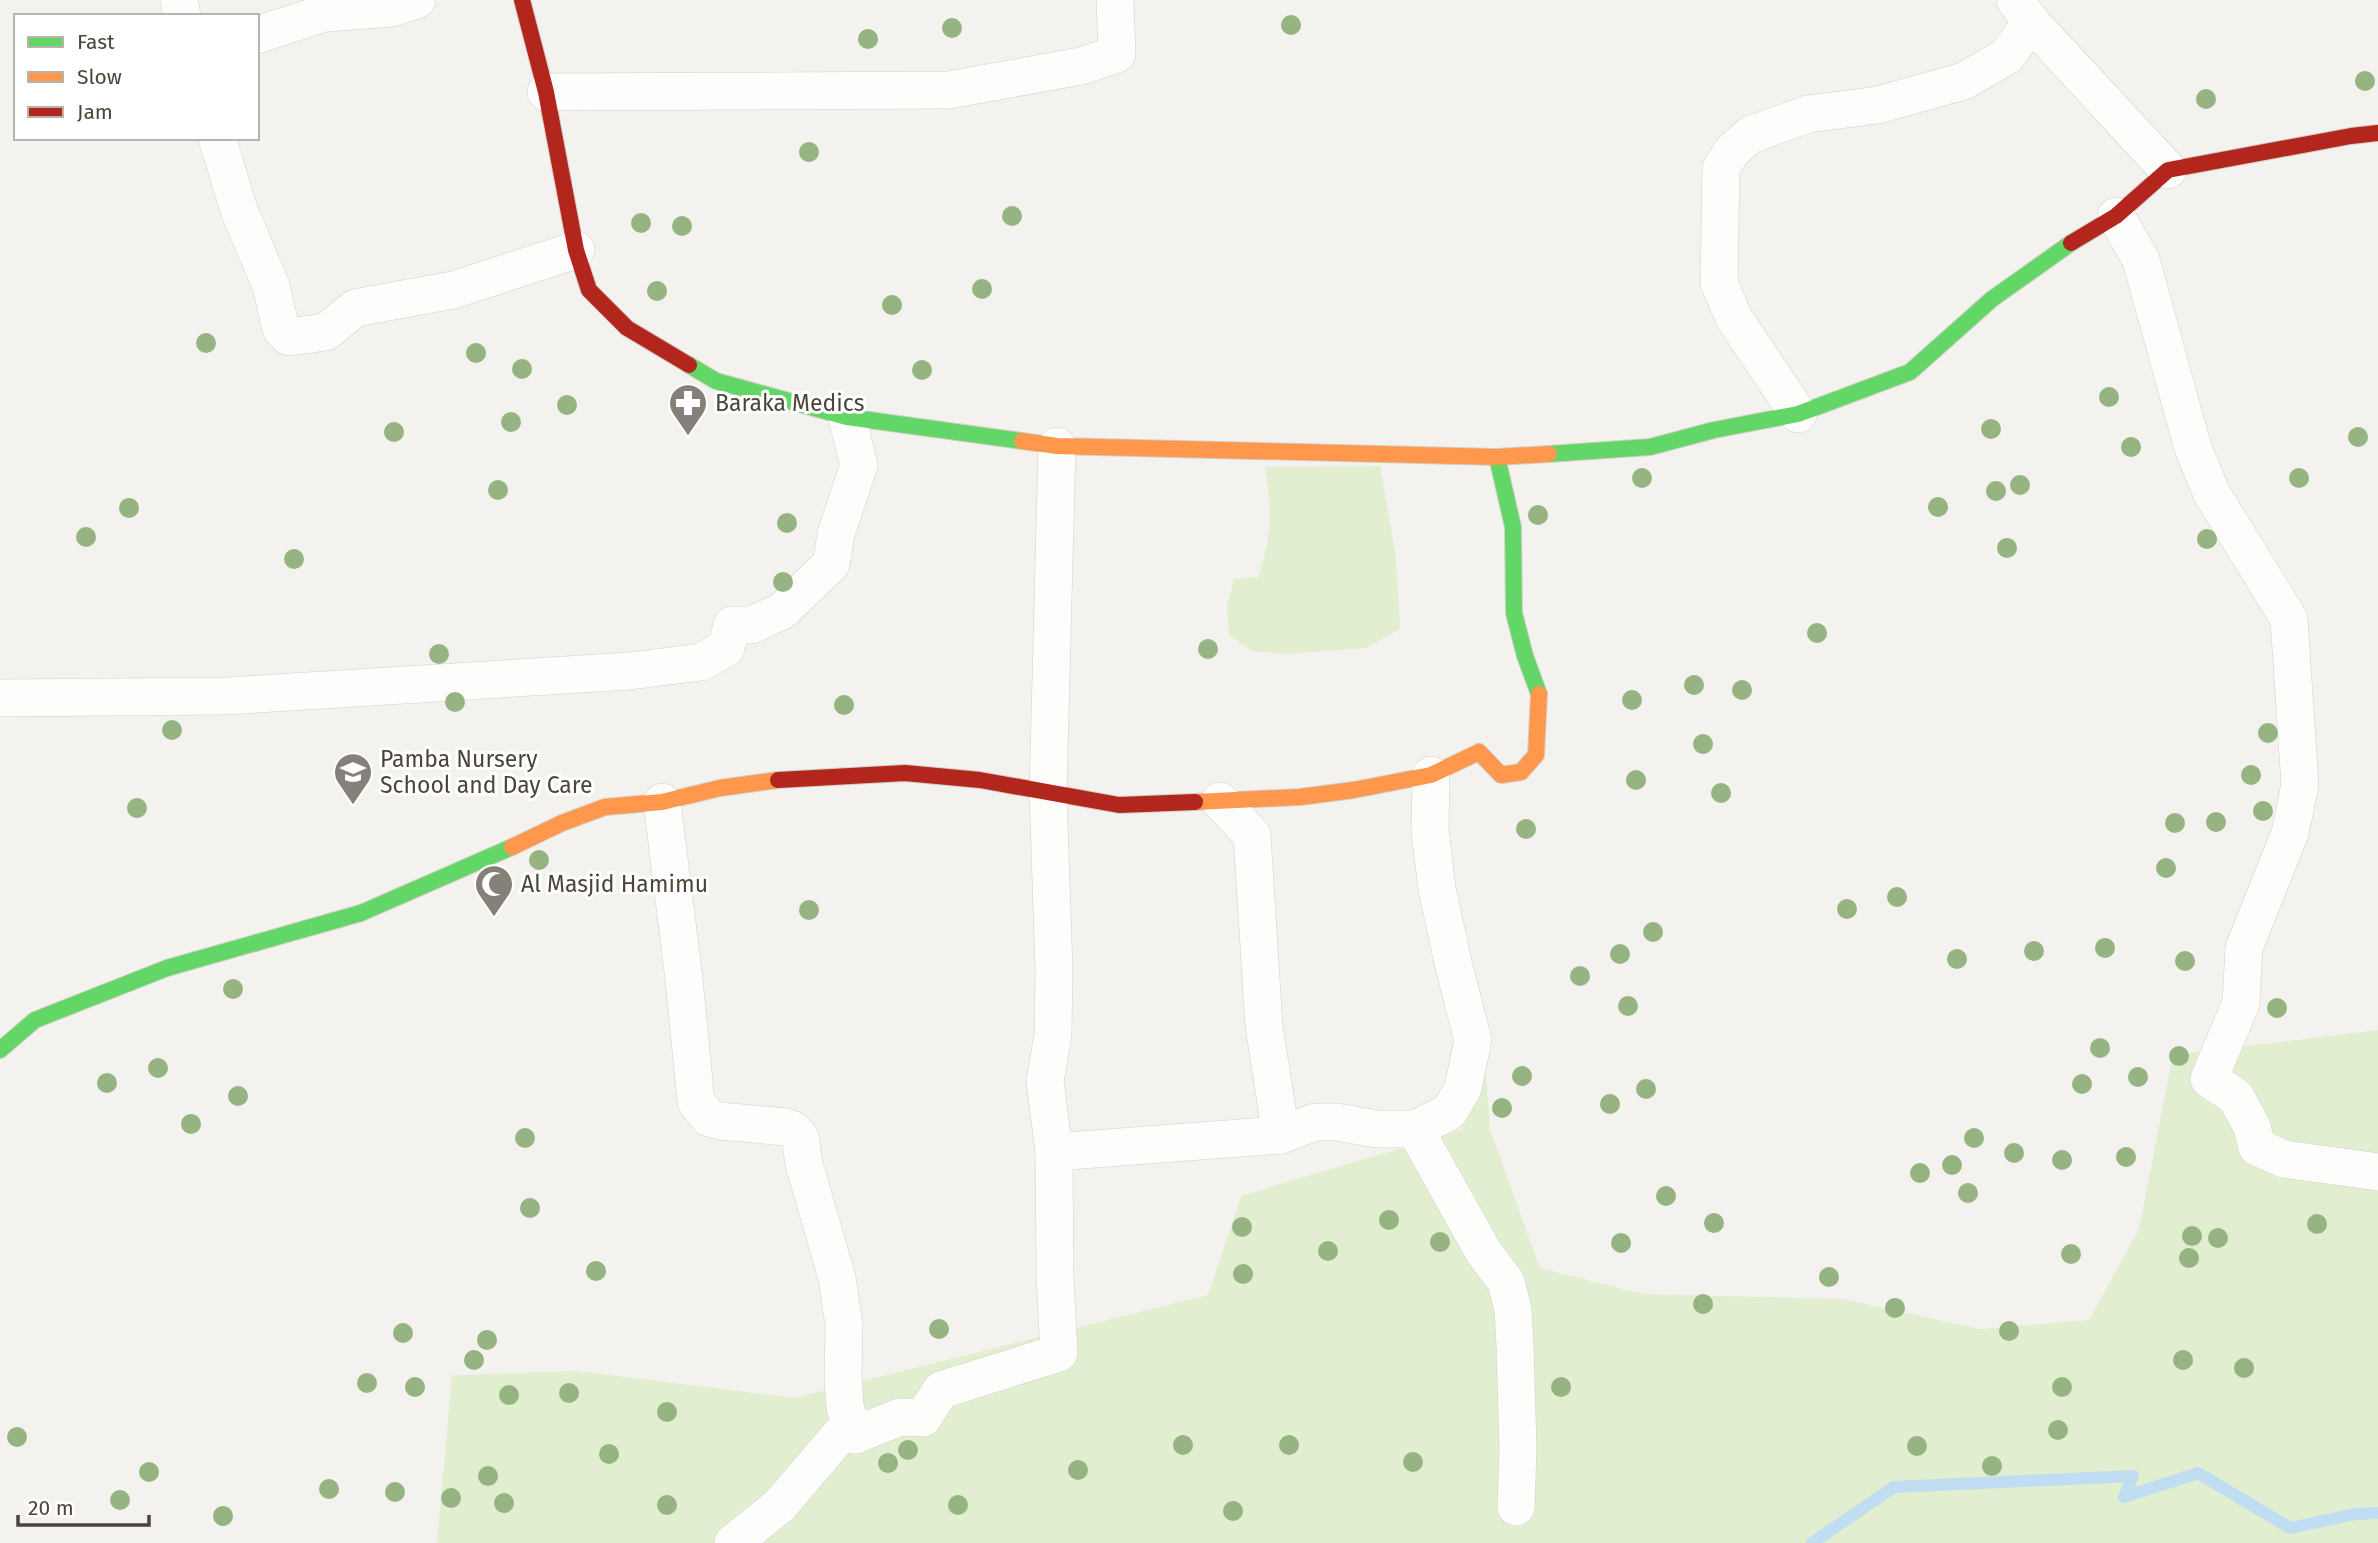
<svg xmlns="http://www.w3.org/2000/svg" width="2378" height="1543" viewBox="0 0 2378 1543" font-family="'Fira Sans',sans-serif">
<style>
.green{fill:#e1eecf}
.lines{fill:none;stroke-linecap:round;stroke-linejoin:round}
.stream{stroke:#c0ddf1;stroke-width:12}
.street-casing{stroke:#d2d0cb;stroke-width:38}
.fast-casing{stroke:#d3cfc5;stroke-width:18}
.slow-casing{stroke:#d3cfc5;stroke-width:18}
.jam-casing{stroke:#d3cfc5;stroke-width:18}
.street{stroke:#fdfdfc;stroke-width:37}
.fast{stroke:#63d668;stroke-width:16}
.slow{stroke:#ff974d;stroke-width:16}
.jam{stroke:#b3261e;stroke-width:16}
.tree{fill:#96b382}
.labels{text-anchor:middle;stroke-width:6;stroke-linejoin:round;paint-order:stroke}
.poi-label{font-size:23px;fill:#4b4439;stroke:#fff;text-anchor:start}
</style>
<rect width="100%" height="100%" fill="#f4f2ee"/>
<g class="green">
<path d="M1380,466l16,91 4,72 -34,19 -81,6 -33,-3 -23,-16 -2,-29 7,-27 24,-2c15,-46 14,-63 7,-110z"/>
<path d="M2378,1030v513h-1941l15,-168 125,-4 217,27 414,-103 33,-99 221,-66 21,-97 7,97 50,138 103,26 200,5 137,30 109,-9 50,-91 34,-174z"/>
</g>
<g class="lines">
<path class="stream" d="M1812,1543l82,-56 239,-11 -9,21 74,-24 92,55 65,-14 23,-1"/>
<defs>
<g id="street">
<path d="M179,0l3,16"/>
<path d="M2015,0l16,22 137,148"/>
<path d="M257,35l68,-22 67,-5 25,-8"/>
<path d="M546,92l403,-2 132,-24 36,-12 -2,-54"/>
<path d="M217,138l22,72 32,76 10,43 8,8 37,-5 29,-24 98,-18 123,-40"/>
<path d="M2116,216l25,44 52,188 19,46 77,125 11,166 -10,48 -46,115 -3,55 -32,76 27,18 16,30 5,20 27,12 94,13"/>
<path d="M1798,414l-64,-96 -15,-35 2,-115 11,-17 18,-16 58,-21 70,-9 86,-24 43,-25 24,-34"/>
<path d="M0,698l227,-2 403,-25 71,-9 25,-14 6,-23h20l30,-14 49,-47 5,-30 23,-69 -12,-48"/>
<path d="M1220,801l32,34 12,191 17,109"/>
<path d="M662,802l22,177 12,123 13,16 11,3 66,6 8,3 6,7 4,27 33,114 7,47 -1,53 2,29 10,28"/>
<path d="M1415,1129l68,122 23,31 7,27 2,37 3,103 -2,58"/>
<path d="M1054,1152l227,-17 34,-13h22l40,7h38l34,-17 14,-24 10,-48 -19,-73 -17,-78 -7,-58 1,-56"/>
<path d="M733,1543l47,-38 64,-75 11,5 45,-18 23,1 18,-28 118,-37 -4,-76 -1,-125 -9,-71 8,-46 1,-66 -6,-175 9,-348"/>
</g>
<g id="fast">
<path d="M689,365l27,16 131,36 175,24"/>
<path d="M1549,454l101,-7 64,-17 84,-16 112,-42 82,-73 79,-56"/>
<path d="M1497,457l16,70 1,86 11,43 14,38"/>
<path d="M0,1050l35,-30 132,-52 194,-55 151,-66"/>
</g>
<g id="slow">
<path d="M1022,441l35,5 440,11 52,-3"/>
<path d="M1195,802l105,-5 54,-7 77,-15 48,-23 22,23 20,-3 15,-17 3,-61"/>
<path d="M512,847l50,-24 43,-16 57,-5 58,-14 58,-8"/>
</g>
<g id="jam">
<path d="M522,0l24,92 30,158 13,40 38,38 62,37"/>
<path d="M2071,243l45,-27 52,-46 183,-34 27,-3"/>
<path d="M778,780l127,-7 75,7 139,25 76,-3"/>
</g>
</defs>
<use href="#street" class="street-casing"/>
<use href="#fast" class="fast-casing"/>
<use href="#slow" class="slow-casing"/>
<use href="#jam" class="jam-casing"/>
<use href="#street" class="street"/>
<use href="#fast" class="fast"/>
<use href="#slow" class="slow"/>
<use href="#jam" class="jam"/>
</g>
<g class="tree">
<circle cx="1291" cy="25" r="10"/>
<circle cx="952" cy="28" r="10"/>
<circle cx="868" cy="39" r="10"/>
<circle cx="2365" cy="81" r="10"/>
<circle cx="2206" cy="99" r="10"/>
<circle cx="809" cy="152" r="10"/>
<circle cx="1012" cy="216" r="10"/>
<circle cx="641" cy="223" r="10"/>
<circle cx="682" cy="226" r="10"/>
<circle cx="982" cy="289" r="10"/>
<circle cx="657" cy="291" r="10"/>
<circle cx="892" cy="305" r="10"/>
<circle cx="206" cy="343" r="10"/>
<circle cx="476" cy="353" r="10"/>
<circle cx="522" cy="369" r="10"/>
<circle cx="922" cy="370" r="10"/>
<circle cx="2109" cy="397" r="10"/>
<circle cx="567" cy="405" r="10"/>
<circle cx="511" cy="422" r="10"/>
<circle cx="1991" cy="429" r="10"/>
<circle cx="394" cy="432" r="10"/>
<circle cx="2358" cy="437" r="10"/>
<circle cx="2131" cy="447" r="10"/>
<circle cx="1642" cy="478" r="10"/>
<circle cx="2299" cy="478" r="10"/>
<circle cx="2020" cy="485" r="10"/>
<circle cx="498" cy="490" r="10"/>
<circle cx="1996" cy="491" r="10"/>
<circle cx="1938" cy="507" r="10"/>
<circle cx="129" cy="508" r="10"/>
<circle cx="1538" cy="515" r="10"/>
<circle cx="787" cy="523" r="10"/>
<circle cx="86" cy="537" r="10"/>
<circle cx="2207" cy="539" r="10"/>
<circle cx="2007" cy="548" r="10"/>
<circle cx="294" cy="559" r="10"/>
<circle cx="783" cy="582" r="10"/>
<circle cx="1817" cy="633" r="10"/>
<circle cx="1208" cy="649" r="10"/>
<circle cx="439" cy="654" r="10"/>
<circle cx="1694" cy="685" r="10"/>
<circle cx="1742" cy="690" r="10"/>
<circle cx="1632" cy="700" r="10"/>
<circle cx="455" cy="702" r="10"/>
<circle cx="844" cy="705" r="10"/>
<circle cx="172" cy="730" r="10"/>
<circle cx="2268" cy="733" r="10"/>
<circle cx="1703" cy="744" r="10"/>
<circle cx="2251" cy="775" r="10"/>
<circle cx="1636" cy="780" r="10"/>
<circle cx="1721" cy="793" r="10"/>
<circle cx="137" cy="808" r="10"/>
<circle cx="2263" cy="811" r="10"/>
<circle cx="2216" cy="822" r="10"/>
<circle cx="2175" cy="823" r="10"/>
<circle cx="1526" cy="829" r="10"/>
<circle cx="539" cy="860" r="10"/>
<circle cx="2166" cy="868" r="10"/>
<circle cx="1897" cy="897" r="10"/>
<circle cx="1847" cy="909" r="10"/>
<circle cx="809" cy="910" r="10"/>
<circle cx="1653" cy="932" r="10"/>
<circle cx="2105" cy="948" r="10"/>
<circle cx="2034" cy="951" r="10"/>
<circle cx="1620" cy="954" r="10"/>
<circle cx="1957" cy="959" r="10"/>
<circle cx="2185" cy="961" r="10"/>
<circle cx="1580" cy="976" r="10"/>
<circle cx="233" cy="989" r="10"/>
<circle cx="1628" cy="1006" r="10"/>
<circle cx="2277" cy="1008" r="10"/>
<circle cx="2100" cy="1048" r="10"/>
<circle cx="2179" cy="1056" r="10"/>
<circle cx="158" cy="1068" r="10"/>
<circle cx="1522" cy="1076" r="10"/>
<circle cx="2138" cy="1077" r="10"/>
<circle cx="107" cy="1083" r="10"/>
<circle cx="2082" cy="1084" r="10"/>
<circle cx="1646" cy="1089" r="10"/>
<circle cx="238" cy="1096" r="10"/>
<circle cx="1610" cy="1104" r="10"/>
<circle cx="1502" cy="1108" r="10"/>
<circle cx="191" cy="1124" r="10"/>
<circle cx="525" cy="1138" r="10"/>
<circle cx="1974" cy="1138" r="10"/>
<circle cx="2014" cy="1153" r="10"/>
<circle cx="2126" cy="1157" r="10"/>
<circle cx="2062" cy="1160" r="10"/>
<circle cx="1952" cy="1165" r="10"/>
<circle cx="1920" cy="1173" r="10"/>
<circle cx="1968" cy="1193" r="10"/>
<circle cx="1666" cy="1196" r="10"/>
<circle cx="530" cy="1208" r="10"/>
<circle cx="1389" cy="1220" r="10"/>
<circle cx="1714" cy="1223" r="10"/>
<circle cx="2317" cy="1224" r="10"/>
<circle cx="1242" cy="1227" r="10"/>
<circle cx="2192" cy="1236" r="10"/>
<circle cx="2218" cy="1238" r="10"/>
<circle cx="1440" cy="1242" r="10"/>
<circle cx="1621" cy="1243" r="10"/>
<circle cx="1328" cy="1251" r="10"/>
<circle cx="2071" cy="1254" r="10"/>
<circle cx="2189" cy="1258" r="10"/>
<circle cx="596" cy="1271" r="10"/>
<circle cx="1243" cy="1274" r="10"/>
<circle cx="1829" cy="1277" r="10"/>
<circle cx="1703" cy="1304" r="10"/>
<circle cx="1895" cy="1308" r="10"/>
<circle cx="939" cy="1329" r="10"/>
<circle cx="2009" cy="1331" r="10"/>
<circle cx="403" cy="1333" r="10"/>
<circle cx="487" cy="1340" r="10"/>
<circle cx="474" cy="1360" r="10"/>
<circle cx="2183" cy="1360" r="10"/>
<circle cx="2244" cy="1368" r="10"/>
<circle cx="367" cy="1383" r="10"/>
<circle cx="415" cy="1387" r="10"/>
<circle cx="1561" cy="1387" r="10"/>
<circle cx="2062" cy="1387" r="10"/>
<circle cx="569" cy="1393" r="10"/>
<circle cx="509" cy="1395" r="10"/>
<circle cx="667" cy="1412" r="10"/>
<circle cx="2058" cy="1430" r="10"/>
<circle cx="17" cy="1437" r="10"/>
<circle cx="1183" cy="1445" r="10"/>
<circle cx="1289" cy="1445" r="10"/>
<circle cx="1917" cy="1446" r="10"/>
<circle cx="908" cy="1450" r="10"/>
<circle cx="609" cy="1454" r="10"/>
<circle cx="1413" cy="1462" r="10"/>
<circle cx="888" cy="1463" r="10"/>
<circle cx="1992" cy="1466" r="10"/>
<circle cx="1078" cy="1470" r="10"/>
<circle cx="149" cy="1472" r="10"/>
<circle cx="488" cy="1476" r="10"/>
<circle cx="329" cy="1489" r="10"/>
<circle cx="395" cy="1492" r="10"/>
<circle cx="451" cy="1498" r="10"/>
<circle cx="120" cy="1500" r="10"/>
<circle cx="504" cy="1503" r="10"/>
<circle cx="667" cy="1505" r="10"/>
<circle cx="958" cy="1505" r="10"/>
<circle cx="1233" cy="1511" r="10"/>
<circle cx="223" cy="1516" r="10"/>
</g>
<defs>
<symbol id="pharmacy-pin" viewBox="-11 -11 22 30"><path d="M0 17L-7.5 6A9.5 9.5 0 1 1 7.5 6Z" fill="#868178" stroke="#fff"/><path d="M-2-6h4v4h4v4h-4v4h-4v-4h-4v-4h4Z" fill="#fff"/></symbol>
<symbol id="school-pin" viewBox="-11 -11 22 30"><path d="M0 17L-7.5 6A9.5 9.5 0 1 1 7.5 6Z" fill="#868178" stroke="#fff"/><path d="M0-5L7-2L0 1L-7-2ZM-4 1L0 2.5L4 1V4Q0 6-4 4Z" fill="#fff"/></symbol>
<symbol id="mosque-pin" viewBox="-11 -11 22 30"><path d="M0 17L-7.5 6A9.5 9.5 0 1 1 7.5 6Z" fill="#868178" stroke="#fff"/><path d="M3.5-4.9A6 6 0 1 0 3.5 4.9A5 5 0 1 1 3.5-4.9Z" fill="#fff"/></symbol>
</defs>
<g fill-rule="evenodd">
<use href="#pharmacy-pin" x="666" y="381" width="44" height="60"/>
<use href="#school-pin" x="331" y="750" width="44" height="60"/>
<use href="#mosque-pin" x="472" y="862" width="44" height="60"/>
</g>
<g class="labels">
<g class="poi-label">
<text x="715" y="411">Baraka Medics</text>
<text x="380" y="767">Pamba Nursery<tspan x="380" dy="26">School and Day Care</tspan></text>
<text x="521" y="892">Al Masjid Hamimu</text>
</g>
</g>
<rect x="14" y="14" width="245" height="126" fill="#ffffff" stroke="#b7b4b0" stroke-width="2"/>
<rect x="28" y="37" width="35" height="10" fill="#63d668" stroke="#b7b4b0" stroke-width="2"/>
<text x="77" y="49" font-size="21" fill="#4b4439">Fast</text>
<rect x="28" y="72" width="35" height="10" fill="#ff974d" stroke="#b7b4b0" stroke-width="2"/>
<text x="77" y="84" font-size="21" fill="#4b4439">Slow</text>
<rect x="28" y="107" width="35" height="10" fill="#b3261e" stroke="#b7b4b0" stroke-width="2"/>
<text x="77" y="119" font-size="21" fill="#4b4439">Jam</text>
<path d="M18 1515v10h131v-10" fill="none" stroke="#4b4439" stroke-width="3.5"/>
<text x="28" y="1515" font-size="21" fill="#4b4439" stroke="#ffffff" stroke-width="5" paint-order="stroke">20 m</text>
</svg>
